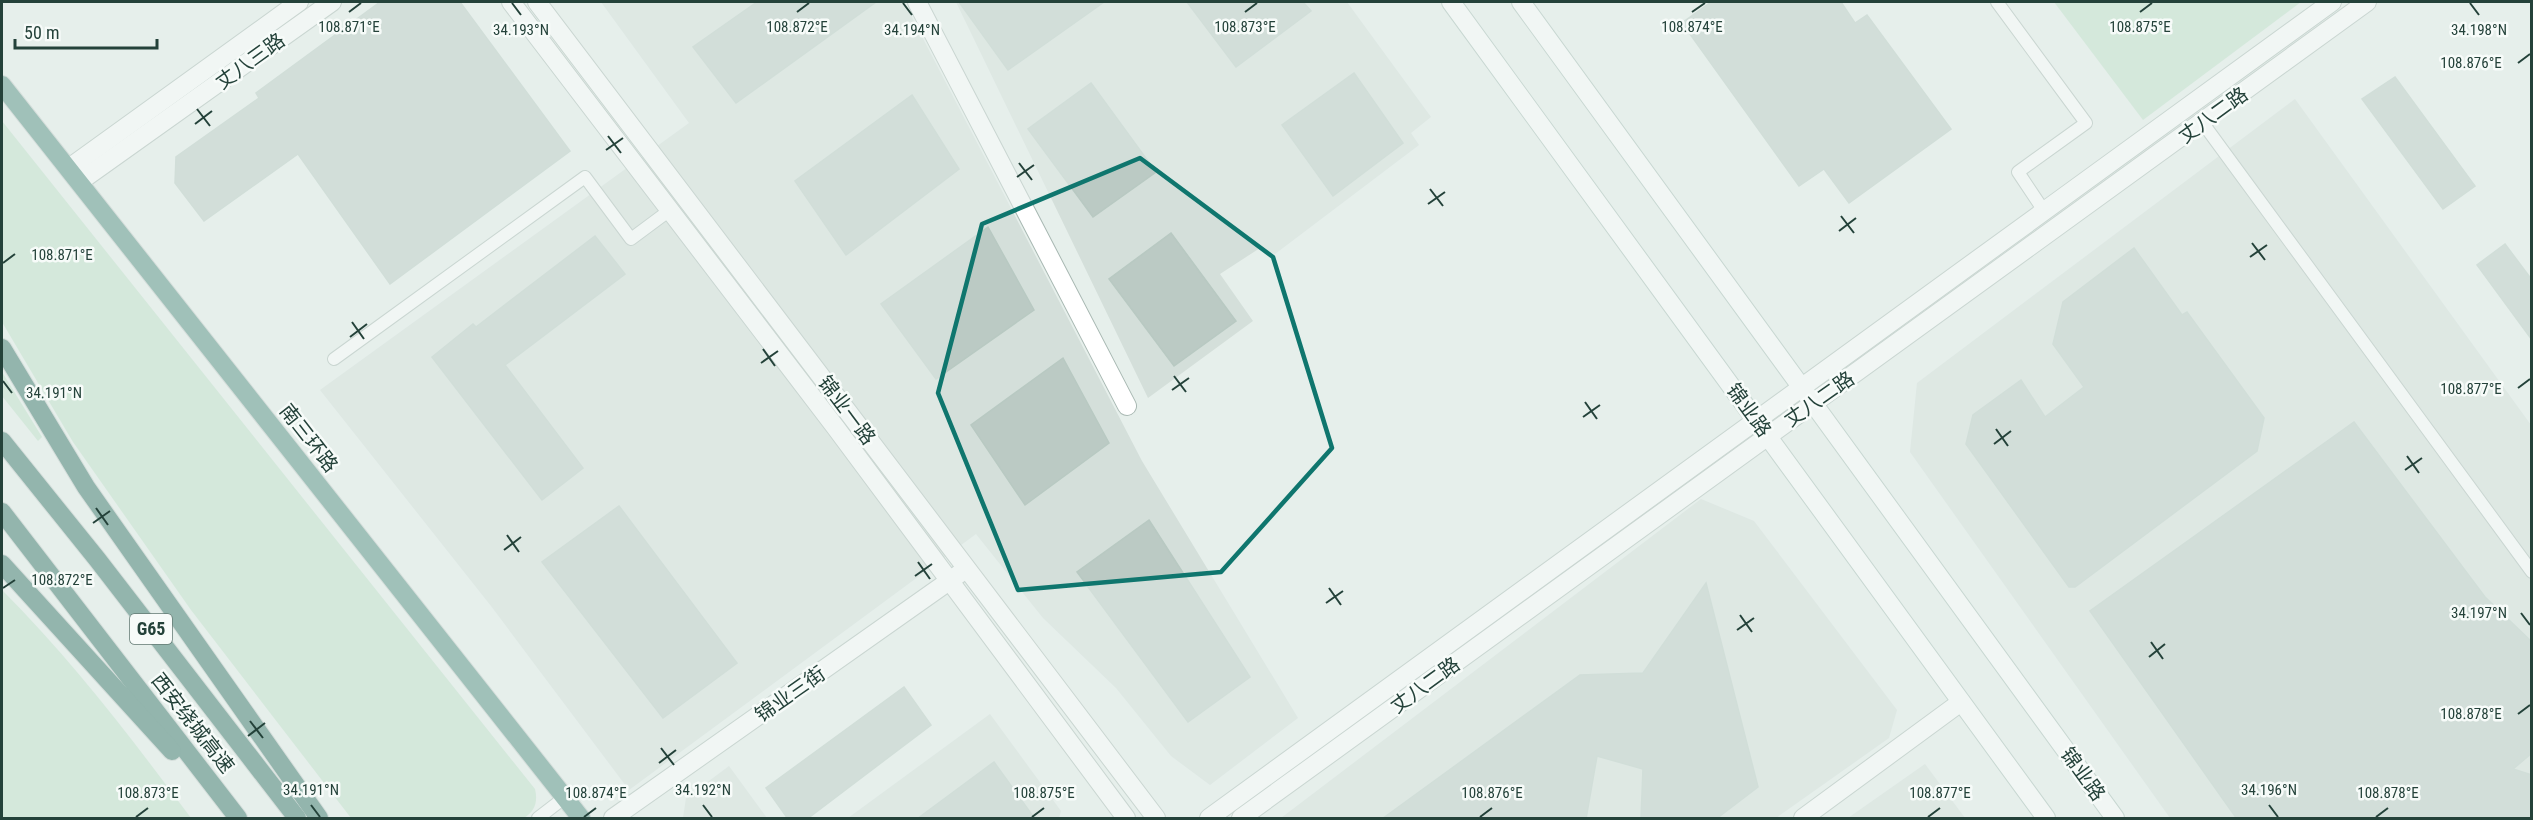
<svg xmlns="http://www.w3.org/2000/svg" width="2533" height="820" viewBox="0 0 2533 820" font-family="'Roboto Condensed','Noto Sans SC',sans-serif">
<style>
.built{fill:#d4dfda}
.green{fill:#bfe0c8}
.building{fill:#bbcac4;stroke:#b8c9c2;stroke-width:1.5}
.lines{fill:none;stroke-linecap:round;stroke-linejoin:round}
.service-casing{stroke:#a8b8b2;stroke-width:14}
.minor-casing{stroke:#a8b8b2;stroke-width:20}
.tertiary-casing{stroke:#a8b8b2;stroke-width:20}
.secondary-casing{stroke:#a4bbb3;stroke-width:20}
.trunk-casing{stroke:#c2cac8;stroke-width:20}
.motorway-casing{stroke:#c2cac8;stroke-width:20}
.service{stroke:#fff;stroke-width:12}
.minor{stroke:#fff;stroke-width:18}
.tertiary{stroke:#fff;stroke-width:18}
.secondary{stroke:#fff;stroke-width:18}
.trunk{stroke:#4c8a7c;stroke-width:18}
.motorway{stroke:#2f6f62;stroke-width:18}
.marked{fill:none;stroke:#0f766e;stroke-width:4.5;stroke-linejoin:round}
.ticks{fill:none;stroke:#24423a;stroke-width:2}
.labels{text-anchor:middle;stroke-width:5;stroke-linejoin:round;paint-order:stroke}
.shield{fill:#f7fbf9;stroke:#637a73;stroke-width:1.5}
.shield-label{font-size:18px;font-weight:bold;fill:#24423a}
.street-label{font-size:20px;fill:#24423a;stroke:#f7fbf9}
.ticks-label{font-size:15px;text-anchor:middle;fill:#24423a;stroke:#f7fbf9;stroke-width:5;stroke-linejoin:round;paint-order:stroke}
</style>
<rect width="100%" height="100%" fill="#e6efeb"/>
<g class="built">
<path d="M601,2h303l238,459 156,257 -88,67 -39,-29 -55,-68 -73,-70 -67,-84 -347,256 -138,-184 -171,-216 369,-267z"/>
<path d="M956,2h391l84,115 -20,16 8,12 -144,109 -15,-6 -40,26 33,47 -105,77z"/>
<path d="M2295,99l236,326v393h-361l-260,-366 7,-69z"/>
<path d="M1701,499l53,22 143,189 -8,28 -113,80h-495z"/>
<path d="M990,714l71,97 -2,7h-211z"/>
<path d="M1925,764l40,54h-117z"/>
<path d="M729,766l38,52h-84l3,-20z"/>
</g>
<g class="green">
<path d="M2054,2h247l-158,118z"/>
<path d="M2,121l533,668c3,13 0,22 -11,29h-173l-160,-208 -118,-168 -71,-120z"/>
<path d="M2,372l40,65 -4,4 -36,-45z"/>
<path d="M2,590c70,70 130,149 189,228h-189z"/>
</g>
<g class="building">
<path d="M380,2h80l110,149 -180,133 -92,-130 -94,67 -29,-38 1,-26 83,-59 -3,-5z"/>
<path d="M757,2h119l-140,101 -43,-56z"/>
<path d="M959,2h145l-96,68z"/>
<path d="M1187,2h116l8,9 -75,56z"/>
<path d="M1711,2h130l14,21 12,-8 84,114 -102,74 -25,-34 -25,17 -117,-163z"/>
<path d="M1354,73l49,70 -70,53 -51,-71z"/>
<path d="M2395,77l80,109 -32,23 -81,-110z"/>
<path d="M1091,83l65,89 -63,45 -65,-88z"/>
<path d="M912,95l47,74 -113,86 -51,-74z"/>
<path d="M988,227l46,83 -98,69 -55,-75z"/>
<path d="M1171,233l65,88 -62,45 -65,-87z"/>
<path d="M595,236l30,38 -120,91 78,103 -41,32 -110,-143 41,-33 3,3z"/>
<path d="M2505,244l27,36v60l-55,-75z"/>
<path d="M2134,248l48,67 5,-3 77,106 -7,33 -182,136h-6l-103,-143 7,-29 48,-35 24,37 39,-30 -31,-43 10,-42z"/>
<path d="M1063,358l46,85 -84,62 -54,-80z"/>
<path d="M2354,422l131,175 47,45v111l-19,16 19,6v44h-295l-147,-208z"/>
<path d="M619,506l118,157 -74,55 -121,-156z"/>
<path d="M1149,520l101,157 -62,45 -111,-150z"/>
<path d="M1706,583l52,204 -42,32h-75l2,-50 -46,-13 -11,63h-204l198,-144 63,-2z"/>
<path d="M904,687l27,38 -124,94h-19l-22,-31z"/>
<path d="M994,762l41,57h-118z"/>
</g>
<g class="lines">
<defs>
<g id="service">
<path d="M1997,2l89,121 -68,49 26,39"/>
<path d="M2202,122l330,450"/>
<path d="M334,359l251,-182 46,62 39,-29"/>
<path d="M538,818l26,-20"/>
</g>
<g id="minor">
<path d="M917,2l210,404"/>
<path d="M1803,818l158,-116"/>
</g>
<g id="tertiary">
<path d="M511,2l325,426 290,390"/>
<path d="M537,2l619,816"/>
<path d="M69,168l230,-166"/>
<path d="M79,182l253,-180"/>
<path d="M613,818l346,-244"/>
<path d="M1209,818l1123,-816"/>
<path d="M1241,818l1126,-816"/>
</g>
<g id="secondary">
<path d="M1451,2l595,816"/>
<path d="M1521,2l594,816"/>
</g>
<path id="trunk" d="M2,85l579,733"/>
<g id="motorway">
<path d="M2,348l84,139 233,331"/>
<path d="M2,441l95,118 200,259"/>
<path d="M2,512l236,306"/>
<path d="M2,564l170,187"/>
</g>
</defs>
<use href="#service" class="service-casing"/>
<use href="#minor" class="minor-casing"/>
<use href="#tertiary" class="tertiary-casing"/>
<use href="#secondary" class="secondary-casing"/>
<use href="#trunk" class="trunk-casing"/>
<use href="#motorway" class="motorway-casing"/>
<use href="#service" class="service"/>
<use href="#minor" class="minor"/>
<use href="#tertiary" class="tertiary"/>
<use href="#secondary" class="secondary"/>
<use href="#trunk" class="trunk"/>
<use href="#motorway" class="motorway"/>
</g>
<path d="M0 0H2533V820H0ZM1140,158l133,99 59,191 -111,124 -203,18 -80,-197 44,-169z" fill="#e6efeb" fill-opacity=".55" fill-rule="evenodd"/>
<path class="marked" d="M1140,158l133,99 59,191 -111,124 -203,18 -80,-197 44,-169z"/>
<path class="ticks" d="M512,3l9,12M903,3l9,12M2470,3l9,12M349,12l12,-9M797,12l12,-9M1245,12l12,-9M1692,12l13,-9M2140,12l12,-9M2518,63l12,-9M197,109l13,17M195,124l17,-13M608,136l13,17M606,150l17,-12M1019,163l13,17M1017,177l17,-12M1430,189l13,17M1428,204l17,-12M1841,216l13,17M1839,231l17,-13M2252,243l13,17M2250,257l17,-12M3,263l12,-9M352,322l12,17M350,337l17,-13M763,349l12,17M761,363l17,-12M1174,376l12,16M3,381l9,12M2518,388l12,-9M1172,390l17,-12M1585,402l12,17M1583,417l17,-12M1996,429l12,17M1994,444l17,-13M2407,456l12,17M2405,470l17,-12M96,508l12,17M93,523l17,-12M507,535l12,17M504,550l17,-13M918,562l12,17M915,576l17,-12M3,588l12,-8M1329,588l12,17M1326,603l17,-12M2521,613l9,12M1740,615l12,17M1737,630l17,-12M2151,642l12,17M2149,657l16,-13M2518,714l12,-9M250,721l13,17M248,736l17,-13M661,748l13,17M659,763l17,-13M311,805l9,12M703,805l9,12M2269,805l9,12M136,817l12,-9M584,817l12,-9M1032,817l12,-9M1480,817l12,-9M1928,817l12,-9M2376,817l12,-9"/>
<g class="labels">
<rect class="shield" x="130" y="614" width="42" height="30" rx="4.5"/>
<g class="shield-label">
<text x="151" y="635">G65</text>
</g>
<g class="street-label">
<text transform="translate(250 61) rotate(-36)" y="7">丈八三路</text>
<text transform="translate(2213 115) rotate(-36)" y="7">丈八二路</text>
<text transform="translate(1819 399) rotate(-35)" y="7">丈八二路</text>
<text transform="translate(847 410) rotate(53)" y="7">锦业一路</text>
<text transform="translate(1749 410) rotate(54)" y="7">锦业路</text>
<text transform="translate(309 438) rotate(52)" y="7">南三环路</text>
<text transform="translate(1425 685) rotate(-36)" y="7">丈八二路</text>
<text transform="translate(790 694) rotate(-35)" y="7">锦业三街</text>
<text transform="translate(193 723) rotate(52)" y="7">西安绕城高速</text>
<text transform="translate(2083 774) rotate(54)" y="7">锦业路</text>
</g>
</g>
<g class="ticks-label">
<text x="797" y="32">108.872°E</text>
<text x="349" y="32">108.871°E</text>
<text x="1245" y="32">108.873°E</text>
<text x="1692" y="32">108.874°E</text>
<text x="2140" y="32">108.875°E</text>
<text x="521" y="35">34.193°N</text>
<text x="912" y="35">34.194°N</text>
<text x="2479" y="35">34.198°N</text>
<text x="2471" y="68">108.876°E</text>
<text x="62" y="260">108.871°E</text>
<text x="2471" y="394">108.877°E</text>
<text x="54" y="398">34.191°N</text>
<text x="62" y="585">108.872°E</text>
<text x="2479" y="618">34.197°N</text>
<text x="2471" y="719">108.878°E</text>
<text x="311" y="795">34.191°N</text>
<text x="703" y="795">34.192°N</text>
<text x="2269" y="795">34.196°N</text>
<text x="148" y="798">108.873°E</text>
<text x="596" y="798">108.874°E</text>
<text x="1044" y="798">108.875°E</text>
<text x="1492" y="798">108.876°E</text>
<text x="1940" y="798">108.877°E</text>
<text x="2388" y="798">108.878°E</text>
</g>
<rect width="2533" height="820" fill="none" stroke="#24423a" stroke-width="6"/>
<path d="M15 39v9h142v-9" fill="none" stroke="#24423a" stroke-width="3"/>
<text x="24" y="39" font-size="18" fill="#24423a" stroke="#f7fbf9" stroke-width="4.5" paint-order="stroke">50 m</text>
</svg>
